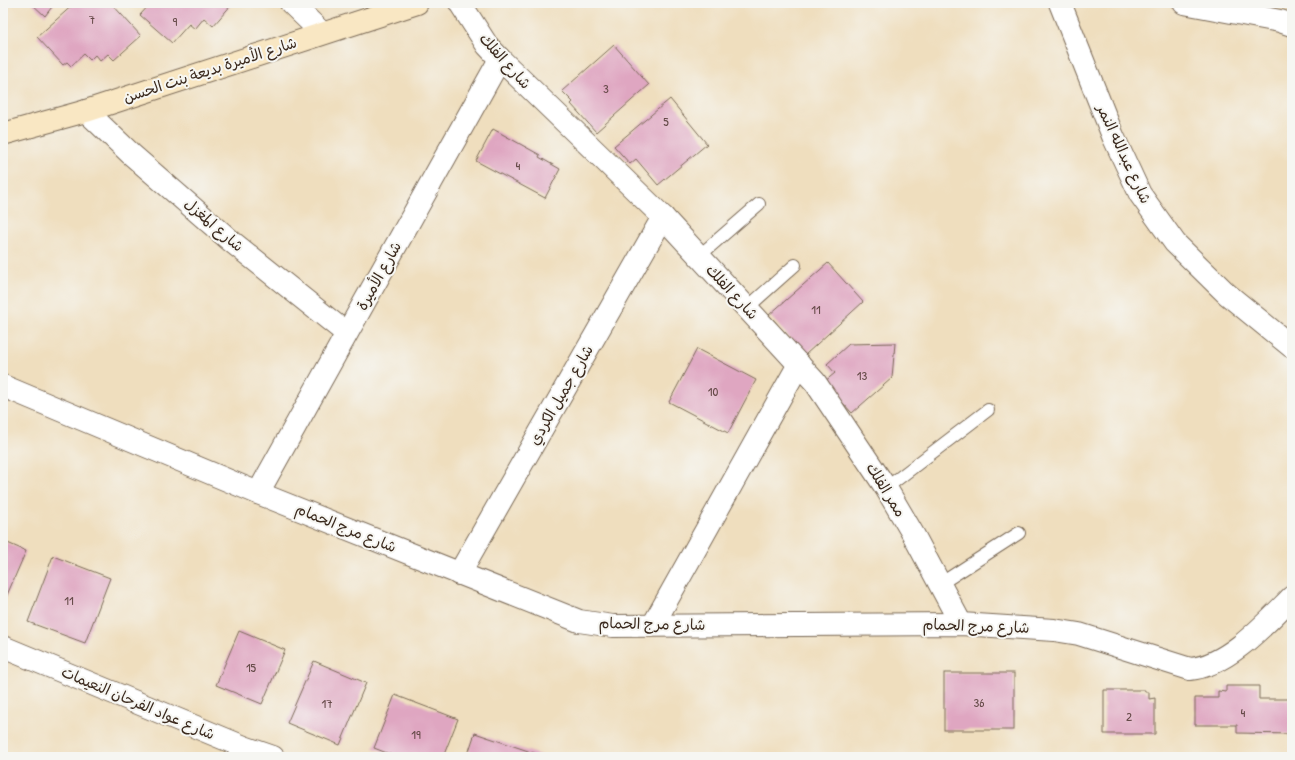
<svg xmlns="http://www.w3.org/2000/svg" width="1295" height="760" viewBox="0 0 1295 760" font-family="'Patrick Hand','Playpen Sans Arabic',sans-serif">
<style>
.building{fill:#dfa6c1}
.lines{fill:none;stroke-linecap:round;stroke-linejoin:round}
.lane-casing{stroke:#7a6956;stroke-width:14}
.street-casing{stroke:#7a6956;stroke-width:24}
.secondary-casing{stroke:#7a6956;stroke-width:24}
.lane{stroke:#fff;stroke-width:12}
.street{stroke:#fff;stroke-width:22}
.secondary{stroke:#f9e7c3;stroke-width:22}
.labels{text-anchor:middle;stroke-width:4;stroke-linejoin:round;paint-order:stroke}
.number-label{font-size:13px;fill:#644947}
.street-label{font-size:15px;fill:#3b2a1e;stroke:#f6f6f2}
</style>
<rect width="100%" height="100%" fill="#f6f6f2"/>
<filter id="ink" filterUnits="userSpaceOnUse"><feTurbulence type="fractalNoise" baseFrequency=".025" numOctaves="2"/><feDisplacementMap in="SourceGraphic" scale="8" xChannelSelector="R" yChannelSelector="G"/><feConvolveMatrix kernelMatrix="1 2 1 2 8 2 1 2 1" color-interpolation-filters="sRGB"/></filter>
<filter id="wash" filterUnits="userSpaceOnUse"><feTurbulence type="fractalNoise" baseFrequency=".012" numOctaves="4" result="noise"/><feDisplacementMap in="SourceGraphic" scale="16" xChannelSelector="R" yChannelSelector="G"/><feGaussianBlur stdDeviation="0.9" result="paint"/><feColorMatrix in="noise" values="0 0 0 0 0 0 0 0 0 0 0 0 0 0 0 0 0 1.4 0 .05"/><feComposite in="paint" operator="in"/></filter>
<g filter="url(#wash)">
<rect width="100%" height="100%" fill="#efdebe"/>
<g id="blocks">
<g class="building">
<path d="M31,3h24l-10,13z"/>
<path d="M75,3h36l30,33 -27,24 -6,-6 -8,7 -5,-6 -5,5 -6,-6 -13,12 -4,-4 -4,3 -26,-28z"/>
<path d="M151,3h82l-20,23 -9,-8 -9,11 -6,-5 -17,19 -32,-28z"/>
<path d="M614,45l35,40 -53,47 -25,-28 2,-2 -11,-11z"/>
<path d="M670,99l37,45 -49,41 -22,-26 -6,5 -16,-18z"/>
<path d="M493,129l47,26 -1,2 21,12 -15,29 -69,-37z"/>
<path d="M828,263l35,39 -58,53 -36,-40z"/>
<path d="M895,343l-3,35 -40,35 -28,-31 11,-9 -8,-9 22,-20z"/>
<path d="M697,349l59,31 -28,53 -59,-31z"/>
<path d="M3,541l23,10 -22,51h-1z"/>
<path d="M53,556l57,22 -25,65 -57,-21z"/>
<path d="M239,631l46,19 -23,54 -46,-19z"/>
<path d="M314,661l52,22 -26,62 -53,-22z"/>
<rect x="944" y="673" width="70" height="57"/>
<path d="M1226,686h33v13h33v35l-55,-1v-8h-42v-27h23v-7l8,1z"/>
<path d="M1104,690h41v2h4v7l6,-1v36h-51z"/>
<path d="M395,695l63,24 -15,38h-46l-23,-9z"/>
<path d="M475,733l71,24h-79z"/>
</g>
</g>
</g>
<g filter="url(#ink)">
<use href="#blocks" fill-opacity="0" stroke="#7a6956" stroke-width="1"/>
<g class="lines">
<defs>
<g id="lane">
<path d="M699,256l60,-52"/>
<path d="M747,308l48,-43"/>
<path d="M886,488l102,-78"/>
<path d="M940,584l79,-51"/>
</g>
<g id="street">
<path d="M291,3l31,30"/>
<path d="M460,3l27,42 13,14 163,158 152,165 71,106 27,46 48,90"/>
<path d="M1060,3l53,133 27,58 35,49 52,51 65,53"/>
<path d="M1184,3l96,18 12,4"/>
<path d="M86,111l45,43 100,87 115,92"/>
<path d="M3,386l255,107 321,128 34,5 348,-2 93,6 25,4 111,35c38,-3 76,-46 102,-72"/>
<path d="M258,493l242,-434"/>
<path d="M459,574l204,-357"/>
<path d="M653,625l146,-261"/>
<path d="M3,647l241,100 29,10"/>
</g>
<path id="secondary" d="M3,134l83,-23 331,-108"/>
</defs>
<use href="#lane" class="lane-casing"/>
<use href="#street" class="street-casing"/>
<use href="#secondary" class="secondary-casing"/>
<use href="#lane" class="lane"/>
<use href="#street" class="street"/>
<use href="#secondary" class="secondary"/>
</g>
</g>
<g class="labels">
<g class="number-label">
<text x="92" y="24">7</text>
<text x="175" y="26">9</text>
<text x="606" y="93">3</text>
<text x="666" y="126">5</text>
<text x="518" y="170">4</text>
<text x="816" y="314">11</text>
<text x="862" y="380">13</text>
<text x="713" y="396">10</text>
<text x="69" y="605">11</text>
<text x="251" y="672">15</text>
<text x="979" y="707">36</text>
<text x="327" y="708">17</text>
<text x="1243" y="717">4</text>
<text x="1129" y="721">2</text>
<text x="416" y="739">19</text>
</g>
<g class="street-label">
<text transform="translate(505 61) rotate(48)" y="5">شارع الفلك</text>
<text transform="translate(210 70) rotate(-18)" y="5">شارع الأميرة بديعة بنت الحسن</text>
<text transform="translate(1124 154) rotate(65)" y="5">شارع عبدالله النمر</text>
<text transform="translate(214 225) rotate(41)" y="5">شارع المغزل</text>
<text transform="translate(379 276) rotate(-61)" y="5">شارع الأميرة</text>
<text transform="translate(732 292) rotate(47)" y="5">شارع الفلك</text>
<text transform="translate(561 395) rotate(-60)" y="5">شارع جميل الكردي</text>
<text transform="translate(886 490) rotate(58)" y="5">ممر الفلك</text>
<text transform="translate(346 528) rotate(22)" y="5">شارع مرج الحمام</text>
<text transform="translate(652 624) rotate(1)" y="5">شارع مرج الحمام</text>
<text transform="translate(976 626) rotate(2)" y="5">شارع مرج الحمام</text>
<text transform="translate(138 703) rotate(23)" y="5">شارع عواد الفرحان النعيمات</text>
</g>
</g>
<rect width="1295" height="760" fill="none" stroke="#f6f6f2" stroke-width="16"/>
</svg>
